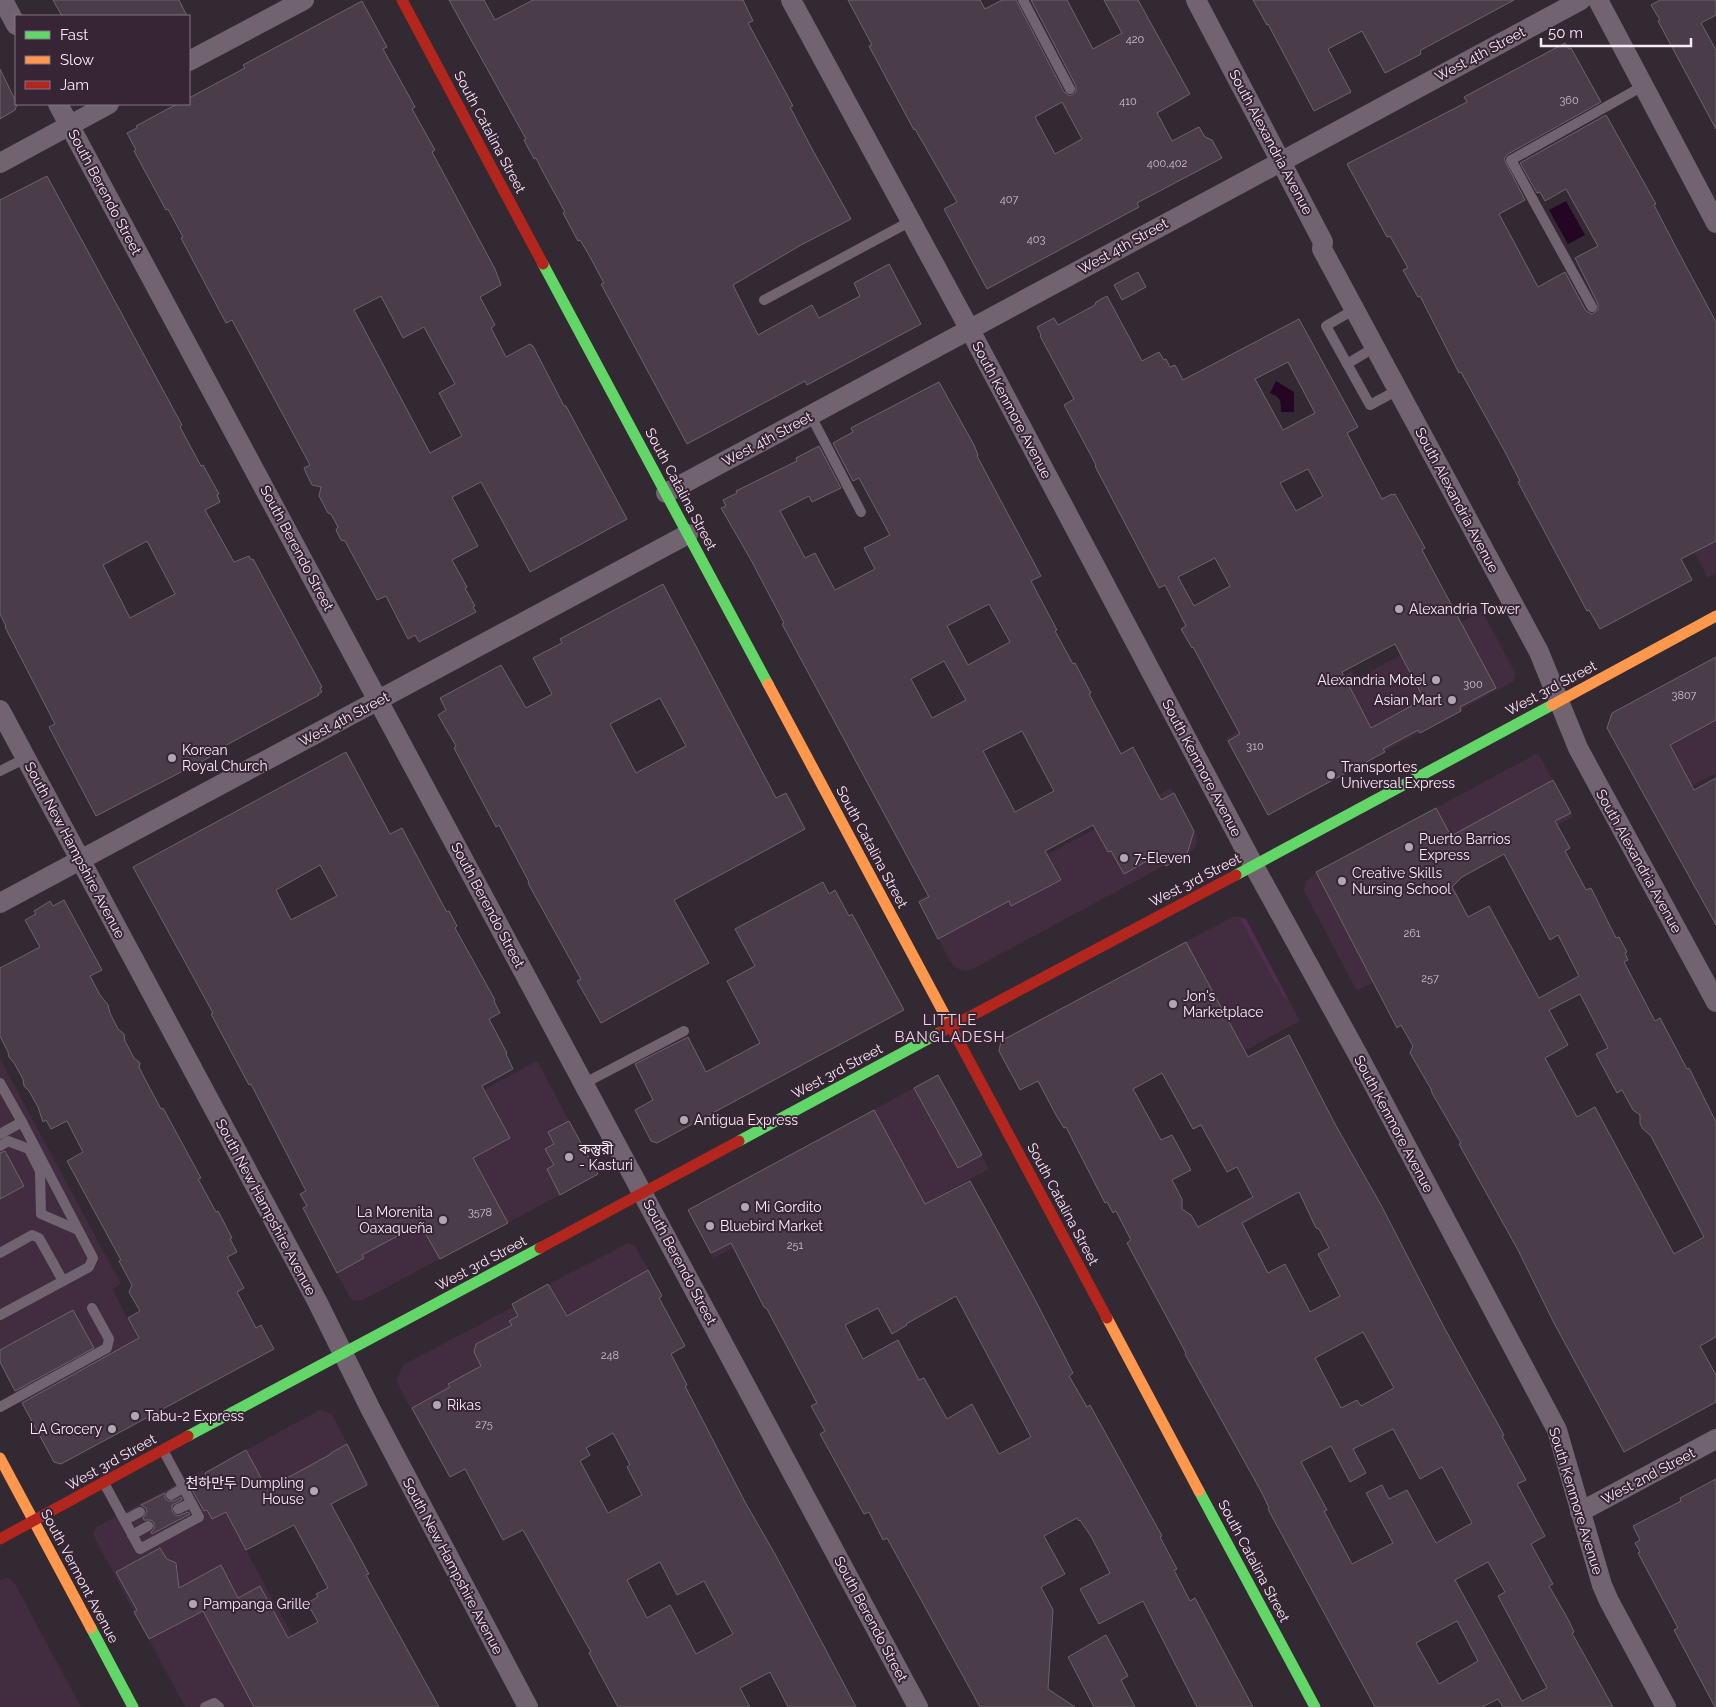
<svg xmlns="http://www.w3.org/2000/svg" width="1716" height="1707" viewBox="0 0 1716 1707" font-family="Raleway,'Noto Sans Bengali','Noto Sans KR',sans-serif">
<style>
.built{fill:#422c40}
.green{fill:#512d4f}
.water{fill:#240523}
.building{fill:#4a3c49;stroke:#6c646b;fill-rule:evenodd}
.lines{fill:none;stroke-linecap:round;stroke-linejoin:round}
.lane{stroke:#716470;stroke-width:10}
.street{stroke:#716470;stroke-width:20}
.fast{stroke:#63d668;stroke-width:11}
.slow{stroke:#ff974d;stroke-width:11}
.jam{stroke:#b3261e;stroke-width:11}
.poi-dot{fill:#b2a7b1;stroke:#372535;stroke-width:2}
.labels{text-anchor:middle;stroke-width:4;stroke-linejoin:round;paint-order:stroke}
.number-label{font-size:11px;fill:#ccbfcb}
.street-label{font-size:14px;fill:#f7ebf6;stroke:#372535}
.poi-label{font-size:14px;fill:#f7ebf6;stroke:#372535;text-anchor:start}
.neighbourhood-label{font-size:15px;letter-spacing:1px;fill:#ecd4e9;stroke:#372535}
</style>
<rect width="100%" height="100%" fill="#332932"/>
<g class="built">
<path d="M1716,505v68l-8,5 -29,-54z"/>
<path d="M1482,611l34,63 -2,7 -246,134 -42,-77 125,-67 5,8z"/>
<path d="M1716,657v116l-65,35 -44,-80 5,-15z"/>
<path d="M1538,753l35,64 -122,66 24,45 -118,63 -50,-94 -3,-7 1,-7 11,-11z"/>
<path d="M1171,788l26,48 -1,10 -3,4 -222,120 -5,1 -5,-1 -6,-3 -5,-6 -32,-61 119,-65 11,19z"/>
<path d="M1234,916l12,3 54,102 -128,69 -34,-63 -118,63 -21,-39 2,-10z"/>
<path d="M0,1059l121,225 -9,5 26,49 8,-4 -85,130 -7,-2 -54,-100z"/>
<path d="M537,1061l59,110 -2,6 -231,123 -9,1 -3,-2 -32,-58 121,-65 -26,-48z"/>
<path d="M938,1075l51,94 -126,68 -25,-46 -124,67 -26,-48z"/>
<path d="M628,1243l7,3 2,3 25,47 -242,130 -24,-45 7,-16 110,-58 -1,-3 16,-9z"/>
<path d="M320,1410l11,3 38,71 -123,66 85,157h-146l-91,-170v-6l4,-5 105,-56 2,2z"/>
<path d="M7,1578l3,1 5,5 66,123h-81v-127z"/>
</g>
<path class="green" d="M1239,917l7,2 42,80 -4,-1z"/>
<g class="water">
<path d="M1566,201l19,34 -17,9 -19,-34z"/>
<path d="M1276,381l18,11v20h-13c0,-12 0,-14 -11,-19z"/>
</g>
<g class="building">
<path d="M53,0h126l8,16h-125z"/>
<path d="M449,0h35l11,20 38,-20h210l10,21 -5,2 45,83 -3,1 21,40 40,72 -50,26 -68,40 25,50 54,-30 7,13 41,-22 -6,-13 35,-19 32,60 -114,61 -2,-4 -118,63 -86,-160 3,-1 -15,-28 -9,-15 -2,1 -15,-28 2,-1 -22,-40 -7,-14 -2,1 -10,-19 2,-1z"/>
<path d="M848,0h132l5,9 17,-9h14l48,92 6,4 6,-4v-6l-45,-86h36l26,49 29,-16 -18,-33h34l52,94 -33,19 15,28 27,-14 6,10 7,3 10,18 -85,45 2,4 -152,82 -43,-80 13,-7 -42,-73 -1,1 -45,-84 3,-1zM1062,102l20,37 -27,15 -20,-37z"/>
<path d="M1253,0h261l-91,49 -3,2 1,3 -36,19 -23,-42 -34,18 23,43 -37,19 -46,-87 -1,1z"/>
<path d="M1660,0h56v15l-15,8 15,27v79l-58,-108 2,-1 -9,-15z"/>
<path d="M362,1l25,46 -4,2 32,58 -3,2 23,41 -3,2 63,117 6,16 -21,12 15,28 -4,3 15,29 24,-13 3,2 31,60h2l61,113 -97,53 -49,-90 -27,14 -2,1 26,49 -26,14 15,27 -2,1 10,18 -2,1 3,5 -57,30 -4,-7 -7,4 -22,-43 -9,4 -32,-59 -4,-1 -5,-10 2,-3 -7,-13 -3,-1 -9,-17 2,-9 -9,-2 -5,-10 -3,-7 6,-3 -78,-145 -6,3 -45,-85 2,-1 -15,-28 -2,1 -32,-59 2,-1 -9,-17 10,-5 -1,-2 41,-22h12v-6l56,-30 -2,-3zM381,296l22,42 21,-11 31,57 -16,9 23,43 -32,17 -76,-143z"/>
<path d="M1565,43l4,6 2,-1 30,54 -93,52 -4,5 21,41 -26,14 39,73 27,-15 21,39 6,3 6,-4v-6l-23,-46 23,-12 -32,-57 -21,12 -5,-9 -3,1 -17,-30 86,-48 50,89 -2,1 26,50 36,67v219l-35,18 11,21 -92,49 -11,-19 -2,1 -69,-129 2,-1 -16,-31 -43,-78 -2,1 -39,-77 -2,1 -15,-27 5,-2 -18,-32 -3,1 -40,-73 120,-62 -3,-5z"/>
<path d="M0,69l17,35 -2,6 -15,9z"/>
<path d="M47,176l135,249 -2,2 15,28 6,11 2,-1 16,29 -2,1 3,7 -15,8 29,52 15,-6 2,4 2,-1 69,128 -2,1 2,4 -4,2 1,1 -111,60 2,2 -114,59 -47,-89 6,-3 -50,-97 1,-1 -6,-12v-414zM147,541l28,53 -45,24 -27,-53z"/>
<path d="M1138,272l8,15 -24,13 -8,-15z"/>
<path d="M1107,296l35,65 17,-9 5,8 2,-1 4,8 5,-2 8,15 116,-61 59,108 -11,6 35,66 10,-5v1l3,-1 30,54 -3,2 74,138 -36,19 1,4 -41,22 -2,-3 -35,19 2,3 -117,63 -40,-74 12,-7 -47,-87 -1,1 -11,-19 5,-3 -21,-41 -6,3 -64,-122 1,-1 -32,-60 10,-6 -34,-63 1,-1 -4,-8 17,-9 4,7 37,-20 1,-3zM1288,362l27,51 -32,17 -28,-51zM1308,469l15,27 -27,15 -16,-28zM1215,558l15,28 -36,20 -16,-29zM1395,644l29,55 -53,29 -29,-56z"/>
<path d="M939,382l35,63 4,10 -1,1 64,120 -10,5 26,49 -2,1 18,33 2,-1 16,30 -2,1 32,60 12,-7 28,53 13,-7 20,38 -7,23 -21,12 -5,-8 -12,6 -2,-3 -23,13 -13,-23 -3,1 -15,-27 -48,26 16,29 -50,26 -2,-5 -71,38 -19,-37 10,-5 -147,-273 2,-1 -33,-63 -30,-52 5,-2 -3,-6 14,-7 -1,-2 61,-30 -1,-3 23,-12 22,42 -29,14 -3,-6 -29,15 25,47 10,-5 20,37 40,-21 -11,-21 26,-13 -31,-57 -6,3 -20,-38 20,-11 -2,-4zM989,604l21,38 -42,23 -21,-39zM944,661l22,39 -34,18 -21,-39zM1022,731l32,60 -39,21 -32,-61z"/>
<path d="M663,584l113,214 10,-5 19,36 -131,71 35,63 -108,60 -24,-42 4,-2 -53,-96 1,-1 -30,-57 -3,2 -42,-79 2,-2 -18,-31 8,-5 -6,-12 61,-33 25,43 26,-14 -19,-36 29,-15 -2,-4zM660,698l26,48 -50,27 -26,-49z"/>
<path d="M1716,657v63l-46,25 24,45 22,-12v147l-109,-197 5,-15z"/>
<path d="M346,752l44,82 12,-6 42,79 3,5 2,-1 8,15 -2,2 40,72 -1,1 6,12 -11,6 18,34 -1,1 7,15 -31,17 28,52 -37,20 35,65 -68,36 -20,-35 -58,31 2,3 -27,15 -34,-65 4,-2 -7,-12 6,-3 -55,-107 -2,1 -38,-71 2,-1 -80,-146zM320,865l17,31 -46,24 -15,-30z"/>
<path d="M1553,780l18,33 -16,8 15,27 -5,3 21,39 5,-2 25,50 3,-1 8,15 -2,1 3,7 -4,2 31,59 5,-3 27,51 2,-1 27,54v215l-16,9 16,29v27l-92,50 -70,-129 -36,-73 -59,-106 2,-1 -29,-50 -1,-4 -21,-36 3,-7 -12,-21 -4,3 -81,-156 120,-64 15,28zM1504,854l46,86 8,-5 21,41 -40,22 -50,-92 -21,11 -16,-30 10,-10zM1580,994l28,54 -12,6 21,39 5,-3 11,20 7,5v9l3,5 8,7 53,101 -30,17 -79,-147 -18,10 -32,-59 23,-13 -19,-35z"/>
<path d="M823,882l6,12 6,-4 14,26 3,-2 52,96 -247,133 -6,-2 -16,-31 18,-10 -18,-36 53,-27 18,35 54,-29 -33,-62 28,-15 -20,-37z"/>
<path d="M64,900l38,70 -12,6 10,19 8,10 2,8 8,16 6,5 1,7 9,17 6,5 -1,4 6,12 16,30 2,-1 38,70 -3,1 18,33 2,-1 14,27 -2,1 7,13 -10,5 17,31 -7,4 19,36 5,-3 13,24 -213,115 -7,-2 -32,-59 117,-65 -11,-20 12,-7 -11,-19 3,-7 -13,-24 2,-1 -54,-99 16,-9 -16,-31 -16,8 -5,-9 -3,2 -5,-15 -9,-16 -5,-5 -1,-7 -9,-16 -5,-6 -1,-5 -8,-16v-68l40,-21 -15,-27 11,-6 -2,-3 16,-10 3,5z"/>
<path d="M1186,942l62,115 41,-22 46,89 46,81 65,126 58,104 -2,1 24,44 -9,4 28,52 -14,8 22,40 -4,2 20,35 5,11 -2,1 41,74h-110l-5,-8 -16,8h-107l-107,-198 1,-1 -6,-13 -78,-141 1,-1 -59,-110 4,-3 -15,-29 -3,2 -6,-11 -2,1 -39,-76 -2,1 -8,-13 -18,-34 -18,9 -21,-39 2,-10zM1162,1073l31,56 8,-4 26,47 10,-5 16,30 -55,30 -7,-12 -9,-6v-10l-10,-19 19,-10 -19,-35 -11,5 -28,-51zM1299,1192l17,36 3,1 10,19 -11,6 22,42 -30,16 -25,-48 -17,9 -26,-50zM1363,1332l31,56 -33,18 -4,-6 -16,8 -26,-50zM1393,1429l27,50 22,-12 30,56 -36,20 -29,-53 -18,9 -7,-14 -16,8 27,50 -41,21 -28,-53 3,-1 -26,-48 30,-16 19,36 16,-9 -13,-24zM1488,1562l17,30 -7,4 49,92 -25,13 -67,-121zM1457,1621l21,40 -39,23 -23,-41z"/>
<path d="M938,1075l44,80 -24,13 -44,-80z"/>
<path d="M874,1110l51,94 45,-23 61,111 42,81 -4,3 18,31 3,-2 72,131 -2,1 17,32 -3,1 16,31 5,-3 58,109h-56l-54,-106 -44,23 -19,-35 30,-16 -18,-35 -12,-18 -1,1 -2,-3 -33,18 21,38 -24,13 12,23 -5,79 27,18h-95l-93,-169 -4,2 -14,-28 -5,2 -44,-80 5,-3 -14,-25 6,-3 -50,-94 -3,-2 -33,-64 -20,10 -23,-43zM956,1296l75,141 -32,17 -27,-50 -25,15 -23,-41 -5,2 -21,-40 -35,19 -18,-34 33,-17 14,26 15,-9 -1,-1z"/>
<path d="M569,1121l29,53 -38,21 -13,-26 7,-4 -9,-16 9,-5 -6,-12z"/>
<path d="M5,1151l19,35 -24,13v-46z"/>
<path d="M648,1270l14,26 -3,2 26,48 -14,8 16,31 -2,1 60,116 30,52 81,153h-68l-18,-35 -30,16 10,19h-132l-29,-54 2,-1 -68,-122 -20,10 -38,-71 -15,8 -38,-69 38,-21 -2,-3 33,-18 -7,-14 2,-8 36,-19 -3,-4 9,-5 -6,-12 36,-20 19,32zM613,1433l17,32 -3,2 15,28 -34,18 -28,-52 10,-6 -4,-7zM660,1562l17,33 27,-14 29,53 -37,20 -26,-49 -23,13 -20,-38z"/>
<path d="M73,1310l21,38 -79,43 -15,-29v-12z"/>
<path d="M347,1444l20,41 -36,19 38,70 -3,1 73,132h-185l-51,-96 -54,28 -15,-27 3,-2 -21,-38 44,-24 7,11 9,4 3,25 42,-23 17,33 22,-12 28,52 30,-16 -11,-19 11,-6 -2,-3 12,-6 -34,-63 -48,25 -20,-38 -14,7 -5,-9 -3,1 -14,-25 17,-9 -2,-4 41,-23 21,39 64,-35v-1z"/>
<path d="M1716,1479v228h-1l-41,-77 4,-2 -40,-75 2,-1 -5,-9 5,-3 -7,-14 48,-25 -1,-3z"/>
<path d="M165,1493v5l3,3h6l7,-4 1,3 -10,5v6l2,3 4,2 10,-4 2,2 -38,20 -1,-2 3,-3v-6l-3,-3h-7l-1,-2 4,-6 -1,-4 -5,-3z"/>
<path d="M1106,1635l22,41 -7,4 14,27h-41l-26,-50z"/>
</g>
<g class="lines">
<g class="lane">
<path d="M1023,0l47,89"/>
<path d="M764,300l147,-79"/>
<path d="M1592,307l-81,-147 132,-74"/>
<path d="M1355,309l-29,17 44,79 28,-15"/>
<path d="M1347,364l28,-17"/>
<path d="M811,416l50,96"/>
<path d="M0,771l26,-13"/>
<path d="M0,1083l22,39"/>
<path d="M583,1084l101,-53"/>
<path d="M0,1134l22,-12 71,136 -4,9 -89,48"/>
<path d="M0,1146l8,-5 21,8 11,22 1,43 37,16"/>
<path d="M0,1253l32,-18 7,3 24,43"/>
<path d="M0,1407l107,-59 2,-9 -17,-31"/>
<path d="M104,1483l36,66 59,-32 -36,-67"/>
<path d="M171,1495l12,-7"/>
<path d="M178,1509l13,-6"/>
<path d="M125,1520l15,-8"/>
<path d="M132,1535l16,-9"/>
<path d="M205,1707l9,-4 5,4"/>
</g>
<g class="street">
<path d="M3,0l13,25"/>
<path d="M791,0l179,330 284,536 104,189 199,375 45,155 7,16 57,106"/>
<path d="M1196,0l127,242 -1,7 217,403 39,96 138,254"/>
<path d="M1598,0l118,223"/>
<path d="M189,61l115,-61"/>
<path d="M58,104l860,1603"/>
<path d="M0,163l109,-59"/>
<path d="M666,493l915,-493"/>
<path d="M0,710l317,591 54,109 157,297"/>
<path d="M0,903l688,-369"/>
<path d="M1580,1512l136,-73"/>
</g>
<g class="fast">
<path d="M543,264l225,420"/>
<path d="M1236,875l316,-170"/>
<path d="M739,1141l202,-109"/>
<path d="M188,1436l352,-188"/>
<path d="M1199,1491l116,216"/>
<path d="M91,1628l42,79"/>
</g>
<g class="slow">
<path d="M768,684l181,339"/>
<path d="M1552,705l164,-89"/>
<path d="M1107,1318l92,173"/>
<path d="M0,1458l91,170"/>
</g>
<g class="jam">
<path d="M402,0l141,264"/>
<path d="M949,1023l158,295"/>
<path d="M941,1032l295,-157"/>
<path d="M540,1248l199,-107"/>
<path d="M0,1539l188,-103"/>
</g>
</g>
<g class="poi-dot">
<circle cx="1399" cy="609" r="5"/>
<circle cx="1436" cy="680" r="5"/>
<circle cx="1452" cy="700" r="5"/>
<circle cx="172" cy="758" r="5"/>
<circle cx="1331" cy="775" r="5"/>
<circle cx="1409" cy="847" r="5"/>
<circle cx="1124" cy="858" r="5"/>
<circle cx="1342" cy="881" r="5"/>
<circle cx="1173" cy="1004" r="5"/>
<circle cx="684" cy="1120" r="5"/>
<circle cx="569" cy="1157" r="5"/>
<circle cx="745" cy="1207" r="5"/>
<circle cx="443" cy="1220" r="5"/>
<circle cx="710" cy="1226" r="5"/>
<circle cx="437" cy="1405" r="5"/>
<circle cx="135" cy="1416" r="5"/>
<circle cx="112" cy="1429" r="5"/>
<circle cx="314" cy="1491" r="5"/>
<circle cx="193" cy="1604" r="5"/>
</g>
<g class="labels">
<g class="number-label">
<text x="1135" y="43">420</text>
<text x="1569" y="104">360</text>
<text x="1128" y="105">410</text>
<text x="1167" y="167">400,402</text>
<text x="1009" y="203">407</text>
<text x="1036" y="243">403</text>
<text x="1473" y="688">300</text>
<text x="1684" y="699">3807</text>
<text x="1255" y="750">310</text>
<text x="1412" y="937">261</text>
<text x="1430" y="982">257</text>
<text x="480" y="1216">3578</text>
<text x="795" y="1249">251</text>
<text x="610" y="1359">248</text>
<text x="484" y="1428">275</text>
</g>
<g class="street-label">
<text transform="translate(1480 54) rotate(-28)" y="5">West 4th Street</text>
<text transform="translate(490 132) rotate(62)" y="5">South Catalina Street</text>
<text transform="translate(1271 142) rotate(62)" y="5">South Alexandria Avenue</text>
<text transform="translate(105 192) rotate(62)" y="5">South Berendo Street</text>
<text transform="translate(1123 246) rotate(-29)" y="5">West 4th Street</text>
<text transform="translate(1012 410) rotate(62)" y="5">South Kenmore Avenue</text>
<text transform="translate(767 439) rotate(-28)" y="5">West 4th Street</text>
<text transform="translate(681 489) rotate(62)" y="5">South Catalina Street</text>
<text transform="translate(1457 500) rotate(62)" y="5">South Alexandria Avenue</text>
<text transform="translate(297 548) rotate(62)" y="5">South Berendo Street</text>
<text transform="translate(1551 688) rotate(-28)" y="5">West 3rd Street</text>
<text transform="translate(344 719) rotate(-28)" y="5">West 4th Street</text>
<text transform="translate(1202 768) rotate(62)" y="5">South Kenmore Avenue</text>
<text transform="translate(872 847) rotate(62)" y="5">South Catalina Street</text>
<text transform="translate(75 850) rotate(62)" y="5">South New Hampshire Avenue</text>
<text transform="translate(1639 861) rotate(61)" y="5">South Alexandria Avenue</text>
<text transform="translate(1195 880) rotate(-27)" y="5">West 3rd Street</text>
<text transform="translate(488 905) rotate(62)" y="5">South Berendo Street</text>
<text transform="translate(837 1071) rotate(-28)" y="5">West 3rd Street</text>
<text transform="translate(1394 1124) rotate(62)" y="5">South Kenmore Avenue</text>
<text transform="translate(1063 1204) rotate(62)" y="5">South Catalina Street</text>
<text transform="translate(266 1207) rotate(62)" y="5">South New Hampshire Avenue</text>
<text transform="translate(680 1262) rotate(62)" y="5">South Berendo Street</text>
<text transform="translate(481 1263) rotate(-28)" y="5">West 3rd Street</text>
<text transform="translate(111 1462) rotate(-29)" y="5">West 3rd Street</text>
<text transform="translate(1648 1476) rotate(-28)" y="5">West 2nd Street</text>
<text transform="translate(1576 1501) rotate(73)" y="5">South Kenmore Avenue</text>
<text transform="translate(1254 1561) rotate(62)" y="5">South Catalina Street</text>
<text transform="translate(453 1566) rotate(62)" y="5">South New Hampshire Avenue</text>
<text transform="translate(80 1576) rotate(62)" y="5">South Vermont Avenue</text>
<text transform="translate(871 1619) rotate(62)" y="5">South Berendo Street</text>
</g>
<g class="poi-label">
<text x="1409" y="614">Alexandria Tower</text>
<text x="1426" y="685" text-anchor="end">Alexandria Motel</text>
<text x="1442" y="705" text-anchor="end">Asian Mart</text>
<text x="182" y="755">Korean<tspan x="182" dy="16">Royal Church</tspan></text>
<text x="1341" y="772">Transportes<tspan x="1341" dy="16">Universal Express</tspan></text>
<text x="1419" y="844">Puerto Barrios<tspan x="1419" dy="16">Express</tspan></text>
<text x="1134" y="863">7-Eleven</text>
<text x="1352" y="878">Creative Skills<tspan x="1352" dy="16">Nursing School</tspan></text>
<text x="1183" y="1001">Jon's<tspan x="1183" dy="16">Marketplace</tspan></text>
<text x="694" y="1125">Antigua Express</text>
<text x="579" y="1154">কস্তুরী<tspan x="579" dy="16">- Kasturi</tspan></text>
<text x="755" y="1212">Mi Gordito</text>
<text x="433" y="1217" text-anchor="end">La Morenita<tspan x="433" dy="16">Oaxaqueña</tspan></text>
<text x="720" y="1231">Bluebird Market</text>
<text x="447" y="1410">Rikas</text>
<text x="145" y="1421">Tabu-2 Express</text>
<text x="102" y="1434" text-anchor="end">LA Grocery</text>
<text x="304" y="1488" text-anchor="end">천하만두 Dumpling<tspan x="304" dy="16">House</tspan></text>
<text x="203" y="1609">Pampanga Grille</text>
</g>
<g class="neighbourhood-label">
<text x="950" y="1025">LITTLE<tspan x="950" dy="17">BANGLADESH</tspan></text>
</g>
</g>
<rect x="15" y="15" width="175" height="90" fill="#372535" stroke="#847482"/>
<rect x="25" y="31" width="25" height="8" fill="#63d668" stroke="#847482"/>
<text x="60" y="40" font-size="15" fill="#f7ebf6">Fast</text>
<rect x="25" y="56" width="25" height="8" fill="#ff974d" stroke="#847482"/>
<text x="60" y="65" font-size="15" fill="#f7ebf6">Slow</text>
<rect x="25" y="81" width="25" height="8" fill="#b3261e" stroke="#847482"/>
<text x="60" y="90" font-size="15" fill="#f7ebf6">Jam</text>
<path d="M1541 38v8h150v-8" fill="none" stroke="#f7ebf6" stroke-width="2.5"/>
<text x="1548" y="38" font-size="15" fill="#f7ebf6" stroke="#372535" stroke-width="4" paint-order="stroke">50 m</text>
</svg>
